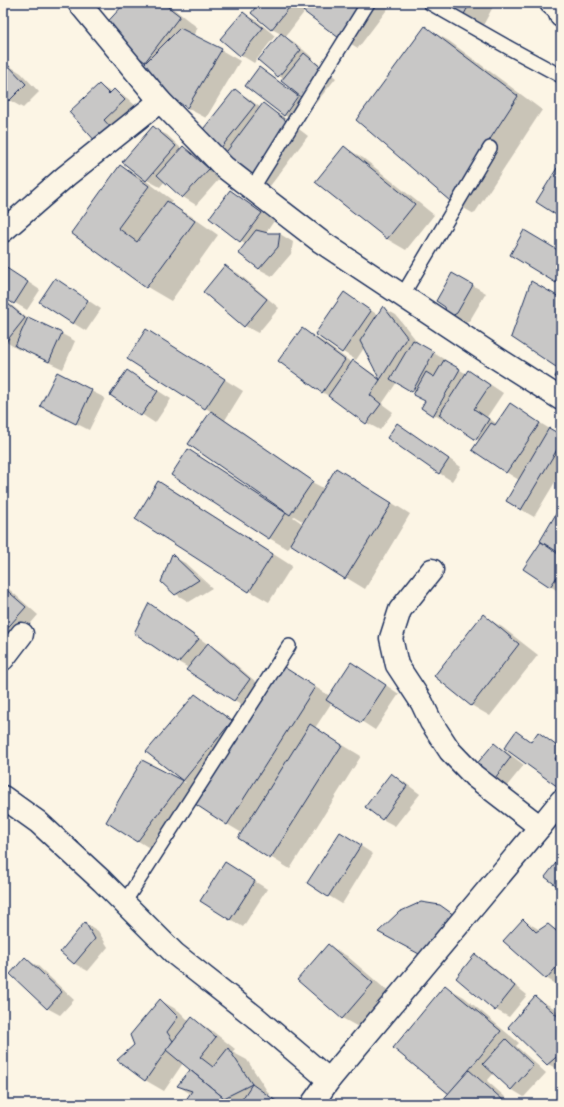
<svg xmlns="http://www.w3.org/2000/svg" width="564" height="1107" viewBox="0 0 564 1107" font-family="'Patrick Hand',sans-serif">
<style>
.shadow{fill:#0003;fill-rule:evenodd}
.building{fill:#c8c7c6;stroke:#1b2f5e}
.lines{fill:none;stroke-linecap:round;stroke-linejoin:round}
.lane-casing{stroke:#1b2f5e;stroke-width:16}
.street-casing{stroke:#1b2f5e;stroke-width:25}
.lane{stroke:#fcf5e5;stroke-width:13}
.street{stroke:#fcf5e5;stroke-width:22}
</style>
<rect width="100%" height="100%" fill="#fcf5e5"/>
<filter id="ink" filterUnits="userSpaceOnUse"><feTurbulence type="fractalNoise" baseFrequency=".025" numOctaves="2"/><feDisplacementMap in="SourceGraphic" scale="8" xChannelSelector="R" yChannelSelector="G"/><feConvolveMatrix kernelMatrix="1 2 1 2 8 2 1 2 1" color-interpolation-filters="sRGB"/></filter>
<g filter="url(#ink)">
<g class="shadow">
<path d="M126,3h40l32,25 -5,7 28,15 19,11 -34,57 -19,-10 -40,-46 -45,-33z"/>
<path d="M260,3h33l12,7 5,-7h82l-34,45 -19,-11 -34,-26 -20,26 9,5 19,16 -1,1 24,19 -21,26 -11,-6 -7,24 -13,-7 -25,-47 13,8 20,15 1,-1 -9,-11 -5,-3 -19,-16 21,-26 -9,-5z"/>
<path d="M440,3h55l-15,28z"/>
<path d="M243,13l13,7 19,16 -21,27 -13,-8z"/>
<path d="M425,28l24,13 93,69 -68,104 -24,-14z"/>
<path d="M8,65l13,8 18,19 -16,16 -14,-8 -6,-7v-23z"/>
<path d="M99,85l13,8 2,-3 13,8 11,10 -39,35z"/>
<path d="M235,90l13,8 13,10 2,-3 19,11 26,20 -38,50 -19,-11 -24,-23 -6,-4 -20,-15z"/>
<path d="M153,128l14,7 15,14 1,-2 14,8 24,22 -25,28 -13,-8 -18,-16 -5,6 -13,-7z"/>
<path d="M344,147l19,11 71,57 -28,35 -19,-11 -70,-57z"/>
<path d="M121,166l24,14 27,20 -2,4 21,12 27,19 -47,66 -24,-14 -75,-55z"/>
<path d="M230,191l13,8 31,22 -9,13h15l13,8 -2,12 -19,22 -13,-7 -19,-16 6,-8 -36,-27z"/>
<path d="M561,253v31l-50,-29z"/>
<path d="M226,266l13,8 40,34 -21,25 -13,-7z"/>
<path d="M3,272l16,4 21,14 -13,20 -24,-14z"/>
<path d="M453,274l33,19 -16,27 -9,6 -13,-7z"/>
<path d="M68,287l33,22 -15,22 -13,-8z"/>
<path d="M344,293l13,8 21,14 5,-7 13,7 24,30 27,16 -1,1 21,12 15,5 21,14 -16,24 10,7 13,-19 19,11 32,20v36l-27,45 -27,-16 12,-21 -13,-8 -26,-31 -32,-21 -1,2 -25,-14 4,-7 -10,-8 -19,-11 -15,22 11,8 -13,18 -13,-7 -35,-25 -10,-6 -19,-62 19,11 30,22 1,-1 13,7 16,11 -18,-32 -8,12 -13,-8 -27,-18z"/>
<path d="M3,298l25,21 34,15 13,7 -12,28 -34,-16 -9,-5 -1,2 -16,-10z"/>
<path d="M146,330l97,61 -18,29 87,60 -3,-2 -1,2 17,9 30,-9 55,34 -45,75 -74,-45 -3,5 -19,-11 -81,-88 19,11 70,45 1,-1 -66,-93 -84,-53zM294,516l10,6 -1,2 -10,-7z"/>
<path d="M127,371l44,28 -16,24 -43,-28z"/>
<path d="M57,374l48,24 -16,32 -47,-24z"/>
<path d="M397,424l13,8 51,35 -9,14 -13,-8z"/>
<path d="M159,482l19,11 114,73 -23,36 -19,-11 -114,-73z"/>
<path d="M172,556l13,7 27,25 -23,14 -13,-8z"/>
<path d="M561,556v37l-37,-24z"/>
<path d="M3,586l7,4 28,25 -26,30 -9,-5z"/>
<path d="M149,604l13,8 47,33 12,7 41,35 -14,21 -14,-8 -45,-32 -11,-6z"/>
<path d="M483,616l19,11 36,28 -48,61 -19,-11z"/>
<path d="M284,668l46,28 35,-25 34,23 -24,36 -43,-28 -17,26 46,28 -71,113 -51,-31 3,-5 -15,-9 11,-85 -1,-1 -41,51 -45,60 -43,-27 34,-60 43,21h1l-39,-31 48,-57 13,8 36,26z"/>
<path d="M516,733l16,9 6,-8 23,14v39l-2,-1z"/>
<path d="M494,744l13,8 17,13 -22,27 -13,-7z"/>
<path d="M391,774l13,8 16,12 -25,32 -13,-7z"/>
<path d="M353,841l20,13 -31,50 -34,-21z"/>
<path d="M225,863l42,26 -24,38 -13,-8z"/>
<path d="M440,906l20,12 13,9 -32,38 -43,-22z"/>
<path d="M523,920l17,10 8,-5 13,7v55l-15,-9z"/>
<path d="M85,923l13,8 10,16 -20,24 -13,-7 -14,-12z"/>
<path d="M328,945l19,11 45,39 -30,34 -20,-11z"/>
<path d="M475,955l13,8 39,32 -18,22 -13,-7z"/>
<path d="M25,959l13,7 36,34 -14,15 -13,-7z"/>
<path d="M445,986l19,11 55,46 -3,3 30,27 -22,24 -13,-8 -17,-16 -7,8 26,23h-73l9,-11z"/>
<path d="M535,998l19,10 7,7v56l-13,-7z"/>
<path d="M160,1000l19,11 11,11 2,-3 19,11 24,19 -3,3 15,8 24,37 11,7h-97l6,-10 -13,-8 13,-16 -8,-7 -19,28 -19,-11 -10,-35z"/>
</g>
<g class="building">
<path d="M125,3h38l17,13 -35,46 -44,-33z"/>
<path d="M259,3h34l-22,27 -20,-17z"/>
<path d="M309,3h56l-26,35 -36,-27z"/>
<path d="M439,3h31l-9,17z"/>
<path d="M243,12l20,16 -23,28 -20,-17z"/>
<path d="M425,26l93,70 -68,105 -94,-81z"/>
<path d="M180,28l42,21 -35,59 -51,-36z"/>
<path d="M281,33l20,17 -23,27 -20,-17z"/>
<path d="M304,53l20,17 -23,27 -20,-16z"/>
<path d="M7,64l19,20 -17,17 -6,-6v-27z"/>
<path d="M259,67l39,29 -14,20 -39,-30z"/>
<path d="M99,84l10,10 5,-5 11,11 -21,20 9,10 -15,14 -29,-32z"/>
<path d="M235,89l20,16 -35,44 -20,-16z"/>
<path d="M263,103l27,21 -39,52 -27,-21z"/>
<path d="M153,126l23,20 -30,35 -24,-19z"/>
<path d="M183,146l26,23 -27,29 -25,-23z"/>
<path d="M344,146l71,58 -28,35 -72,-57z"/>
<path d="M120,165l29,21 -31,42 19,14 30,-41 28,20 -49,67 -75,-55z"/>
<path d="M557,168l4,3v47l-25,-16z"/>
<path d="M230,190l32,23 -22,29 -31,-24z"/>
<path d="M256,230l12,3h12l-2,14 -19,22 -21,-16z"/>
<path d="M524,230l37,22v22l-5,9 -46,-28z"/>
<path d="M225,265l42,34 -23,28 -41,-35z"/>
<path d="M5,267l23,15 -14,22 -11,-7v-26z"/>
<path d="M452,273l21,12 -16,28 -10,6 -2,-12 -9,-6z"/>
<path d="M55,278l33,22 -15,24 -34,-22z"/>
<path d="M531,281l30,17v67l-2,4 -48,-32z"/>
<path d="M344,292l27,19 -29,42 -27,-19z"/>
<path d="M3,300l22,18 -20,25 -2,-2z"/>
<path d="M383,306l24,31 -27,43 -20,-39z"/>
<path d="M28,317l34,16 -13,29 -34,-16z"/>
<path d="M302,328l43,32 -23,33 -44,-32z"/>
<path d="M146,329l79,50 -20,30 -78,-50z"/>
<path d="M413,340l21,12 -22,40 -22,-13z"/>
<path d="M353,360l27,20 -10,15 11,9 -15,20 -38,-28z"/>
<path d="M444,360l16,9 -27,47 -12,-8 4,-7 -12,-6 13,-23 8,5z"/>
<path d="M561,365v15l-6,-3z"/>
<path d="M127,370l31,21 -17,25 -31,-21z"/>
<path d="M468,370l22,15 -16,24 15,10 -13,21 -37,-25z"/>
<path d="M57,372l35,18 -16,34 -36,-18z"/>
<path d="M510,403l30,20 -34,50 -34,-23 19,-27 4,2z"/>
<path d="M211,411l102,70 -23,34 -102,-71z"/>
<path d="M397,423l52,36 -10,15 -52,-36z"/>
<path d="M549,428l12,7v8l-40,67 -15,-9z"/>
<path d="M188,449l98,64 -17,26 -98,-64z"/>
<path d="M336,468l56,35 -47,76 -55,-35z"/>
<path d="M158,481l115,73 -24,38 -114,-73z"/>
<path d="M560,507h1v47l-21,-13z"/>
<path d="M541,542l20,14v15l-11,16 -27,-18z"/>
<path d="M172,554l27,26 -24,15 -14,-13z"/>
<path d="M3,587l23,20 -23,26z"/>
<path d="M149,603l50,36 -21,24 -44,-30z"/>
<path d="M483,614l36,30 -48,62 -37,-30z"/>
<path d="M208,643l42,36 -16,22 -48,-31z"/>
<path d="M351,662l35,23 -25,38 -35,-23z"/>
<path d="M284,667l31,20 -88,138 -32,-21z"/>
<path d="M195,694l37,27 -49,60 -37,-29z"/>
<path d="M310,724l32,21 -72,114 -32,-21z"/>
<path d="M516,731l15,11 7,-10 23,17 -6,10 6,4v20l-3,4 -54,-39z"/>
<path d="M494,743l17,14 -22,29 -18,-15z"/>
<path d="M142,760l41,21 -46,61 -31,-20z"/>
<path d="M391,773l16,13 -25,34 -17,-13z"/>
<path d="M340,832l21,13 -33,52 -21,-14z"/>
<path d="M559,859l2,2v28l-16,-12z"/>
<path d="M225,862l30,19 -25,39 -30,-19z"/>
<path d="M561,893v15l-7,-6z"/>
<path d="M421,902l19,3 14,10 -33,40 -43,-23 21,-20z"/>
<path d="M523,919l13,13 12,-8 13,11v27l-15,17 -43,-38z"/>
<path d="M85,922l10,17 -21,25 -14,-12z"/>
<path d="M328,944l45,39 -31,36 -45,-39z"/>
<path d="M475,954l40,32 -20,25 -39,-33z"/>
<path d="M25,957l37,35 -15,17 -37,-35z"/>
<path d="M445,985l56,46 -52,63 -56,-46z"/>
<path d="M535,996l26,23v34l-14,12 -39,-38z"/>
<path d="M160,999l18,18 -11,15 6,9 -28,40 -28,-21 17,-15 -4,-10z"/>
<path d="M192,1017l24,20 -16,20 13,10 15,-19 24,36 -28,14 -58,-48z"/>
<path d="M506,1039l27,26 -22,25 -28,-26z"/>
<path d="M190,1070l34,28 -5,6h-36l9,-13 -15,-5z"/>
<path d="M469,1070l34,30 -4,4h-60z"/>
<path d="M252,1084l28,20h-41z"/>
</g>
<g class="lines">
<defs>
<g id="lane">
<path d="M430,3l81,46 50,27"/>
<path d="M252,189l116,-186"/>
<path d="M402,296l88,-148"/>
<path d="M124,903l165,-257"/>
</g>
<g id="street">
<path d="M79,3l81,98 64,66 96,74 175,116 66,42"/>
<path d="M551,3l7,6 3,7"/>
<path d="M3,231l63,-55 94,-75"/>
<path d="M432,570l-32,40 -9,28 6,27 25,38 9,19 19,29 24,25 66,51"/>
<path d="M3,659l19,-25"/>
<path d="M3,797l35,25 64,59 73,73 80,63 74,63"/>
<path d="M312,1104l17,-24 211,-253 21,-26"/>
</g>
</defs>
<use href="#lane" class="lane-casing"/>
<use href="#street" class="street-casing"/>
<use href="#lane" class="lane"/>
<use href="#street" class="street"/>
</g>
</g>
<rect width="564" height="1107" fill="none" stroke="#fcf5e5" stroke-width="16"/>
<rect x="8" y="8" width="548" height="1091" fill="none" stroke="#1b2f5e" stroke-width="1.5" filter="url(#ink)"/>
</svg>
